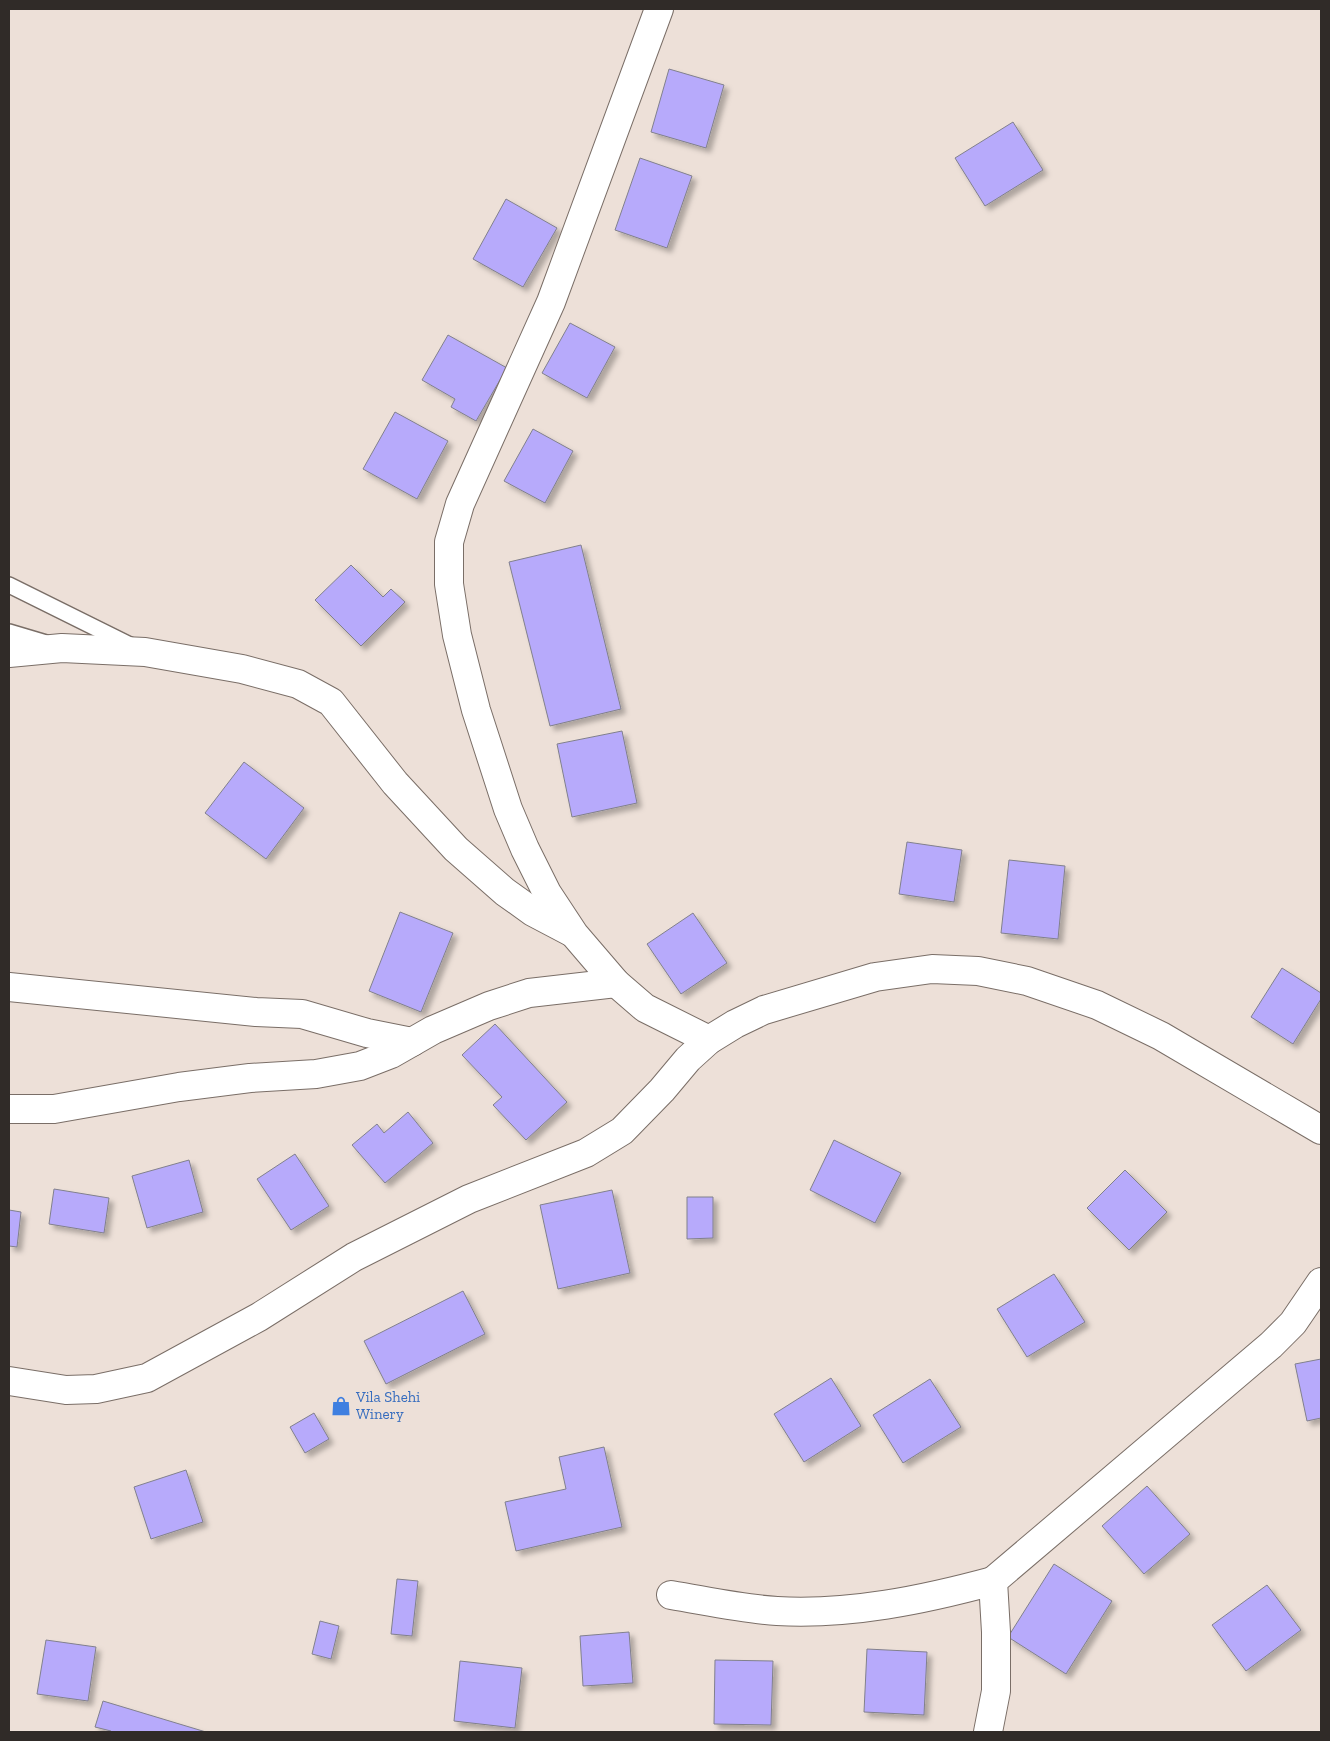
<svg xmlns="http://www.w3.org/2000/svg" width="1330" height="1741" viewBox="0 0 1330 1741" font-family="'Zilla Slab',serif">
<style>
.building{fill:#b7aafb;stroke:#81808c;filter:url(#shadow)}
.lines{fill:none;stroke-linecap:round;stroke-linejoin:round}
.service-casing{stroke:#7a6e67;stroke-width:18}
.minor-casing{stroke:#7a6e67;stroke-width:30}
.service{stroke:#fff;stroke-width:15}
.minor{stroke:#fff;stroke-width:28}
.labels{text-anchor:middle;stroke-width:4;stroke-linejoin:round;paint-order:stroke}
.shop-label{font-size:15px;fill:#366cbe;stroke:#ede0d8;text-anchor:start}
</style>
<defs>
<filter id="shadow"><feDropShadow dx="4.5" dy="4.5" stdDeviation="2.5" flood-color="#0004"/></filter>
</defs>
<rect width="100%" height="100%" fill="#ede0d8"/>
<g class="building">
<path d="M669,69l55,16 -18,63 -55,-16z"/>
<path d="M1013,122l30,48 -58,36 -30,-48z"/>
<path d="M640,158l52,18 -25,72 -52,-18z"/>
<path d="M506,199l51,29 -34,59 -50,-28z"/>
<path d="M570,323l45,24 -28,51 -45,-25z"/>
<path d="M448,335l59,33 -31,53 -25,-14 4,-8 -33,-19z"/>
<path d="M395,412l53,29 -31,58 -54,-30z"/>
<path d="M533,429l40,22 -28,52 -41,-22z"/>
<path d="M581,545l40,164 -71,17 -41,-164z"/>
<path d="M351,565l32,32 8,-8 14,13 -44,44 -46,-46z"/>
<path d="M622,731l15,72 -65,14 -15,-73z"/>
<path d="M244,762l60,46 -38,51 -61,-46z"/>
<path d="M907,842l55,8 -8,52 -55,-8z"/>
<path d="M1009,860l56,6 -7,73 -57,-6z"/>
<path d="M400,912l53,21 -32,79 -52,-21z"/>
<path d="M693,913l34,50 -46,31 -34,-50z"/>
<path d="M1282,968l39,25v6l-28,45 -42,-27z"/>
<path d="M495,1024l72,78 -41,38 -33,-35 9,-8 -40,-42z"/>
<path d="M408,1112l25,31 -48,40 -33,-38 25,-21 7,9z"/>
<path d="M834,1140l67,33 -26,50 -65,-33z"/>
<path d="M295,1154l34,52 -38,24 -34,-51z"/>
<path d="M189,1160l14,52 -56,16 -15,-52z"/>
<path d="M1125,1170l42,42 -38,38 -42,-42z"/>
<path d="M54,1189l55,9 -5,35 -55,-9z"/>
<path d="M612,1190l18,83 -72,16 -18,-84z"/>
<path d="M687,1197h26v41l-26,1z"/>
<path d="M9,1210l12,2 -4,35 -8,-1z"/>
<path d="M1054,1274l31,48 -58,35 -30,-48z"/>
<path d="M463,1291l22,43 -99,50 -22,-43z"/>
<path d="M1321,1359v59l-14,3 -12,-57z"/>
<path d="M831,1378l30,48 -57,36 -30,-48z"/>
<path d="M930,1379l31,48 -58,36 -30,-48z"/>
<path d="M314,1413l15,26 -24,14 -15,-26z"/>
<path d="M604,1447l18,80 -106,24 -11,-49 61,-13 -7,-32z"/>
<path d="M186,1470l17,52 -52,17 -17,-52z"/>
<path d="M1147,1486l43,48 -46,40 -42,-48z"/>
<path d="M1054,1564l58,37 -46,73 -58,-37z"/>
<path d="M397,1579l21,2 -6,55 -21,-2z"/>
<path d="M1267,1585l34,45 -55,41 -34,-46z"/>
<path d="M320,1621l19,5 -8,33 -19,-5z"/>
<path d="M629,1632l4,51 -50,3 -3,-50z"/>
<path d="M46,1640l50,7 -8,54 -51,-7z"/>
<path d="M867,1649l60,3 -3,63 -60,-3z"/>
<path d="M715,1660l58,1 -2,64 -57,-1z"/>
<path d="M460,1661l62,7 -7,60 -61,-7z"/>
<path d="M103,1701l103,31h-96l1,-1 -16,-4z"/>
</g>
<g class="lines">
<defs>
<g id="service">
<path d="M9,585l123,61"/>
<path d="M9,632l37,11"/>
</g>
<g id="minor">
<path d="M659,9l-108,293 -91,202 -11,38v42l8,51 19,75 32,99 17,40 22,44 27,41 42,49 29,25 64,32"/>
<path d="M9,653l53,-5 83,4 97,17 56,15 33,18 64,81 61,66 49,43 28,20 38,20"/>
<path d="M9,987l247,25 46,2 65,19 45,9"/>
<path d="M9,1109h45l125,-22 71,-9 66,-4 44,-8 31,-12 42,-24 56,-24 40,-13 87,-10"/>
<path d="M9,1381l57,9 30,-1 51,-11 112,-61 95,-60 115,-58 117,-46 36,-22 40,-41 26,-31 21,-19 26,-16 29,-14 111,-33 57,-8 46,2 49,10 70,24 64,31 160,94"/>
<path d="M671,1595c36,6 71,14 106,16 73,4 146,-11 216,-30"/>
<path d="M988,1732l8,-41v-59l-3,-51 278,-236 22,-22 28,-41"/>
</g>
</defs>
<use href="#service" class="service-casing"/>
<use href="#minor" class="minor-casing"/>
<use href="#service" class="service"/>
<use href="#minor" class="minor"/>
</g>
<defs>
<symbol id="shop-bare" viewBox="-9 -9 18 18"><path d="M-5-2.5h2.3a2.7 3.5 0 0 1 5.4 0H5L5.5 6h-11ZM-1.5-2.5h3a1.5 2.3 0 0 0-3 0Z" fill="#3f7fe0" stroke="#ede0d8" stroke-width="2.5" paint-order="stroke"/></symbol>
</defs>
<g fill-rule="evenodd">
<use href="#shop-bare" x="327" y="1392" width="28" height="28"/>
</g>
<g class="labels">
<g class="shop-label">
<text x="356" y="1402">Vila Shehi<tspan x="356" dy="17">Winery</tspan></text>
</g>
</g>
<rect width="1330" height="1741" fill="none" stroke="#302b28" stroke-width="20"/>
</svg>
